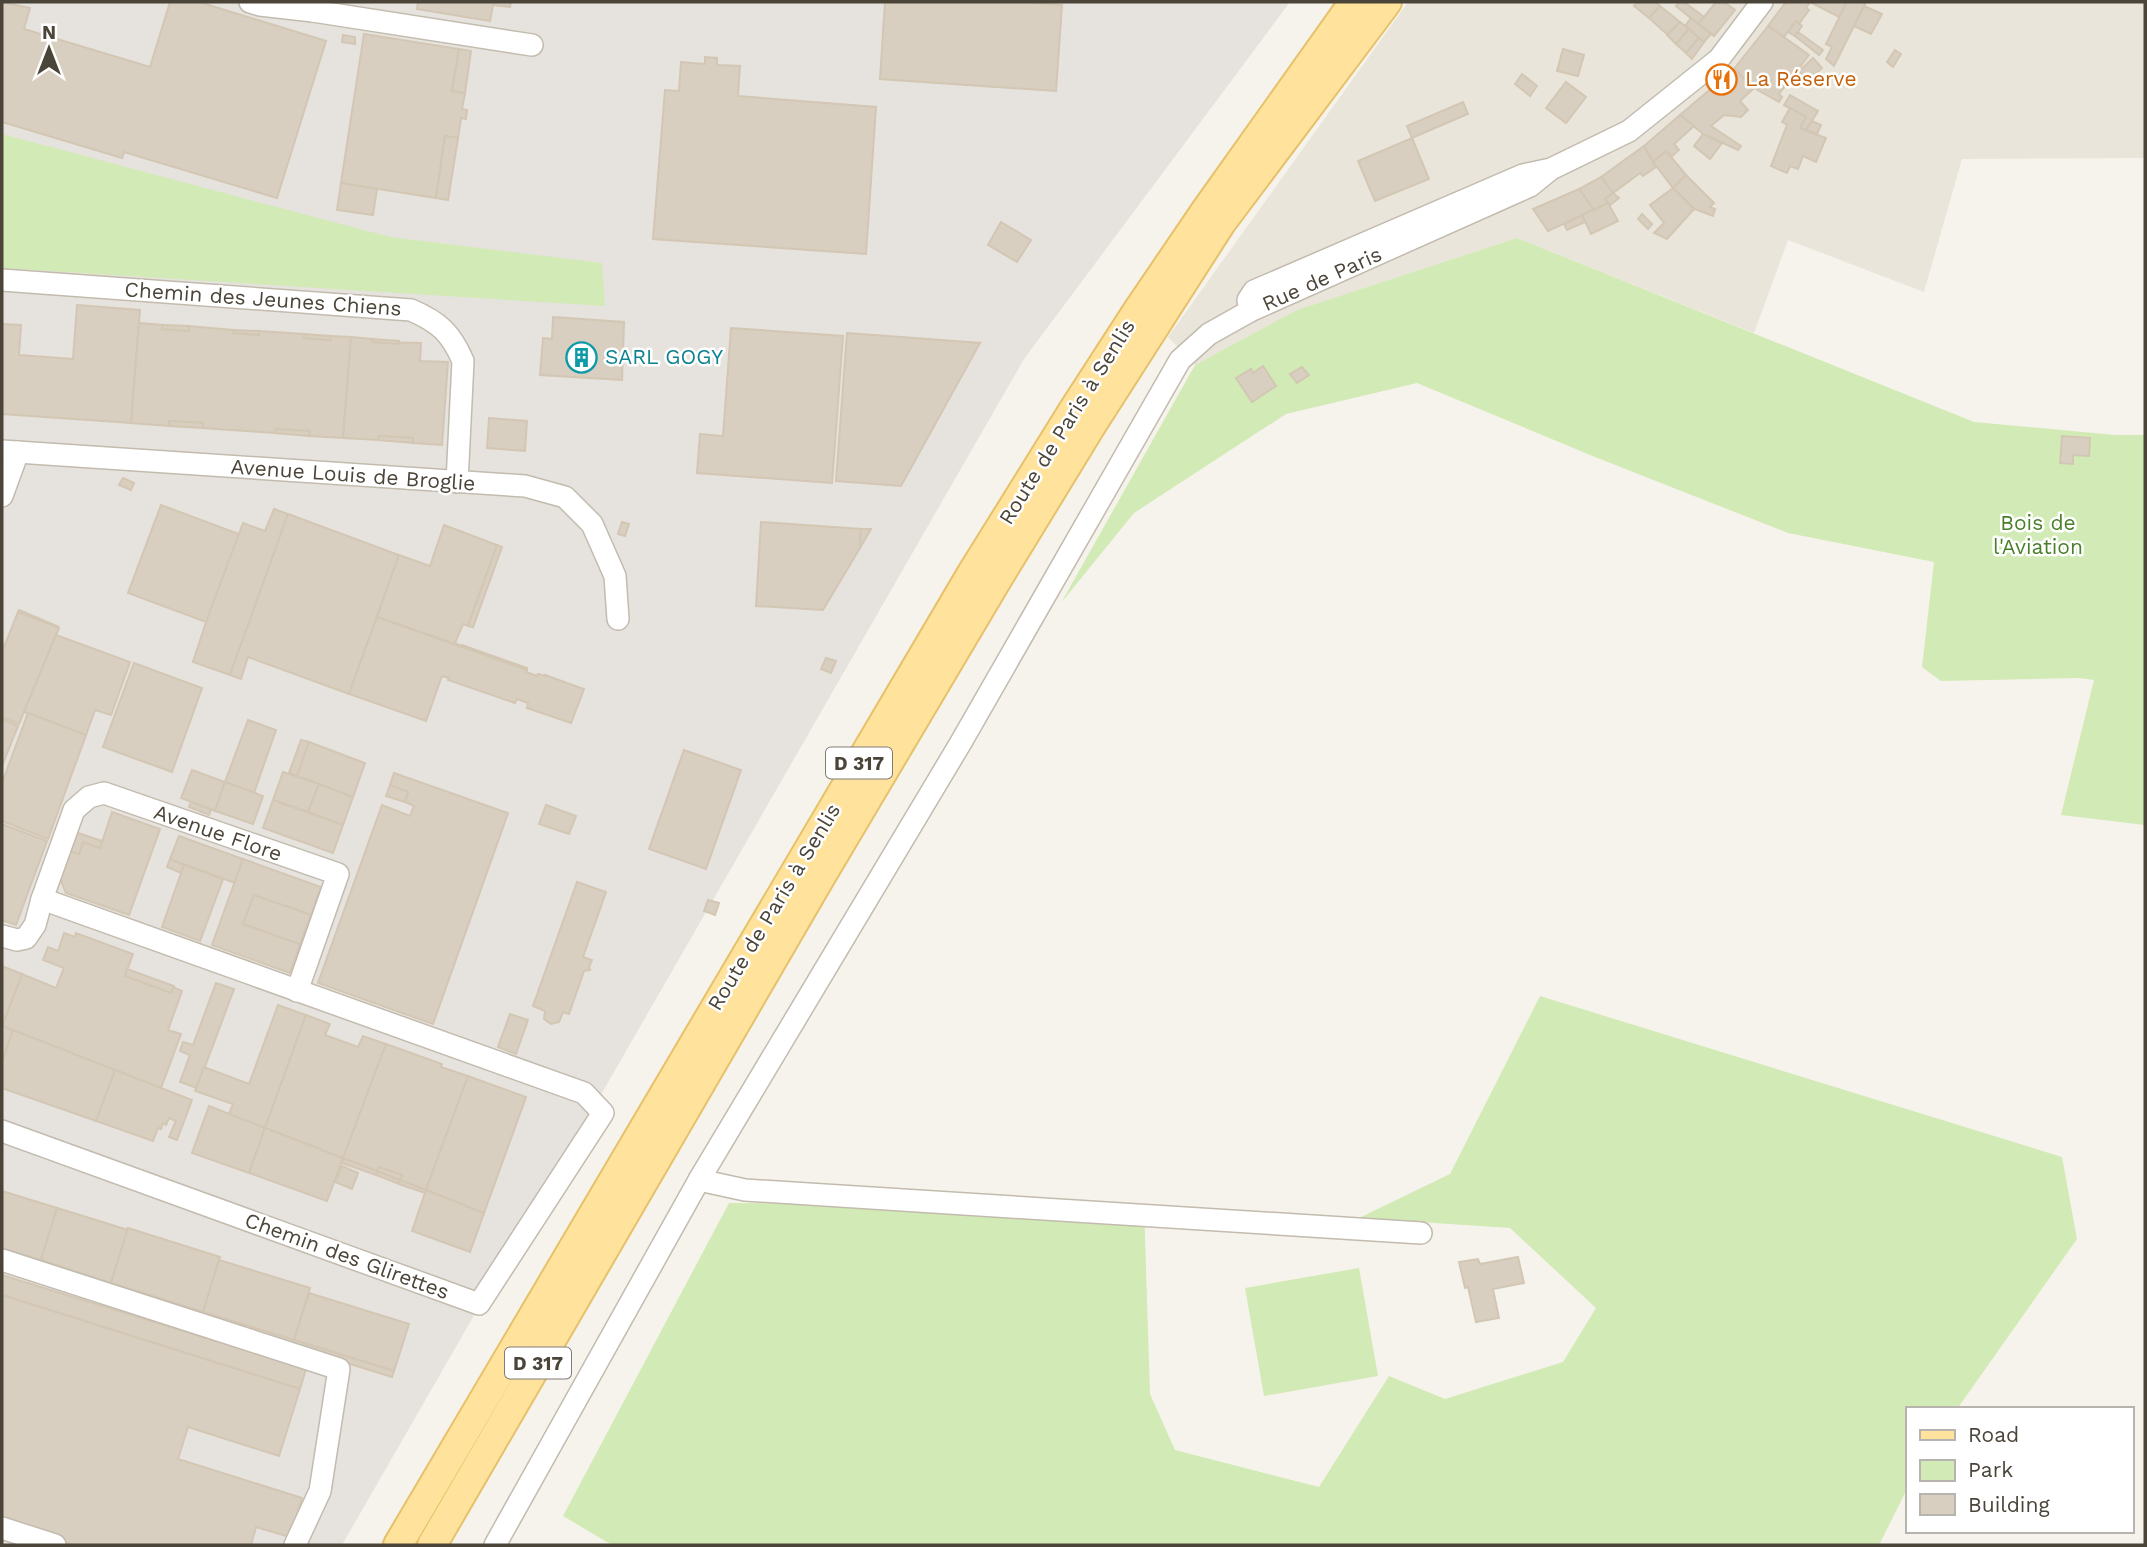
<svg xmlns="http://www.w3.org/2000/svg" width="2147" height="1547" viewBox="0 0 2147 1547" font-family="'Work Sans',sans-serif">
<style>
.residential{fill:#eae5da}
.industrial{fill:#e6e2dd}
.green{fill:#d2eab5}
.building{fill:#d8cfc1;stroke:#d3c7b4;stroke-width:2}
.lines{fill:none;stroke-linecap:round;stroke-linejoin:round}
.minor-casing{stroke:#c2bbae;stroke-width:24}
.major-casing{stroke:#e6c16a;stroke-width:32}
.minor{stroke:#fff;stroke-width:21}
.major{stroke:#ffe39c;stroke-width:28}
.labels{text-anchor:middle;stroke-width:5;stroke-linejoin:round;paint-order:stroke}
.shield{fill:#fff;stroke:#817c74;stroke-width:2}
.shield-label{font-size:19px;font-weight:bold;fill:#4b4439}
.food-label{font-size:21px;fill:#c56008;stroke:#fff;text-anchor:start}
.street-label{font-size:21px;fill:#4b4439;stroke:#fff}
.culture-label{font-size:21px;fill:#0d838f;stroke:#fff;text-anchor:start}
.park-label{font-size:21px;fill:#4a7f2a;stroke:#fff}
</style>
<rect width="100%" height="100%" fill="#f6f3ec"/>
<path class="residential" d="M1408,2h737v156l-183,1 -38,133 -136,-52 -34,93 -237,-95 -219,72 -103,55 -27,-28z"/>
<path class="industrial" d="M2,2h1288l-266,357 -682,1186h-340z"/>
<g class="green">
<path d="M2,134l388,103 212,26 3,43 -603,-38z"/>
<path d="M1517,238l457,184 141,13h30v390l-84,-10 33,-135 -15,-2 -138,3 -19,-14 12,-105 -146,-29 -193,-76 -178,-74 -131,31 -152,99 -73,90 134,-238 102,-55z"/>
<path d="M1540,996l522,161 15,82 -120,170h-50v80l-28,56h-1267l-49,-29 166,-313 415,2 6,189 25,56 144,37 70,-111 56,23 118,-37 33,-54 -86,-80 -151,-10 91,-44z"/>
<path d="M1359,1268l19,108 -114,20 -19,-108z"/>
</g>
<g class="building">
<path d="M2,2l28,6 -6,21 126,38 20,-65h29l127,39 -49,157 -153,-46 -2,6 -120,-36z"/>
<path d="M418,2h93l-1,5 -17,-2 -3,16 -73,-12z"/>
<path d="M885,2h142l35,3 -6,86 -176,-12z"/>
<path d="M1638,2h17l5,4 -11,12 -15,-12z"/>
<path d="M1679,2h5l20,15 -6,7 -22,-18z"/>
<path d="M1716,2h8l11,8 -21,26 -16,-12z"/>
<path d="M1786,2h24l-4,6 3,2 -10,14 -3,-3 -12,16 -16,-11z"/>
<path d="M1810,2h37l-8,15z"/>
<path d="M1847,2h19l-32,64 -8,-7 6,-12 -6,-3z"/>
<path d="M1660,6l20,16 -12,13 -19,-17z"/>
<path d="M1864,6l18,8 -11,20 -17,-8z"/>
<path d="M1691,18l20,16 -7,8 -19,-16z"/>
<path d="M1796,21l6,5 -7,10 -7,-4z"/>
<path d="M1680,22l9,7 -13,15 -9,-9z"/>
<path d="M1768,26l41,29 -30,39 3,3 -3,5 -25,-14 -20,-19z"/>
<path d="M1689,29l10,9 -13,15 -10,-9z"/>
<path d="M1798,32l25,18 -4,5 -24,-19z"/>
<path d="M364,34l95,15 -7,42 13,2 -3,16 5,1 -1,9 -5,-1 -3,20 -13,-2 -9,62 -95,-15z"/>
<path d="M343,35l12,2v7l-13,-2z"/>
<path d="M1699,38l5,4 -12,17 -6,-6z"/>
<path d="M459,49l12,2 -6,42 -13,-2z"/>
<path d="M1563,49l21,6 -6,21 -21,-5z"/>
<path d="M1895,50l6,4 -8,13 -6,-5z"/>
<path d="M705,57l12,1v7l23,1 -2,30 138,11 -10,147 -213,-15 12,-149 14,1 2,-29 24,2z"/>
<path d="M1813,58l9,10 -14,13 -9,-10z"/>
<path d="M1734,69l20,19 -14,13 8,9 -7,7 -17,-2 -13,11 30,20 -3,4 -35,-16 -23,-19z"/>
<path d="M1522,74l15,12 -7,10 -15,-12z"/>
<path d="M1566,82l20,15 -20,26 -20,-15z"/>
<path d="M1790,95l28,16 -12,19 -6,-2 6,-11 -22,-12z"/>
<path d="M1463,102l5,12 -56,24 -5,-12z"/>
<path d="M1790,108l16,9 -6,11 26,10 -10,24 -13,-6 -5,13 -8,-3 -3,7 -16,-7 16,-41 -5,-3z"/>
<path d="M1680,115l14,11 -20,18 5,6 -8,7 -5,-6 -13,11 -9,-16z"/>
<path d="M1812,121l9,4 -4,9 -11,-4z"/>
<path d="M1703,134l19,9 -12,16 -16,-13z"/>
<path d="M445,136l13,2 -10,62 -12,-2z"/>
<path d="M1412,138l17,41 -54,22 -17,-40z"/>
<path d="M1644,146l12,21 -13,9 -3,-3 -27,20 -12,-16z"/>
<path d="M1666,151l20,24 -13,13 -20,-26z"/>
<path d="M1686,175l28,28 -4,4 5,2 -2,7 -19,-7 -21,-21z"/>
<path d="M1601,177l12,16 -8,6 3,4 -14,7 -15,-21z"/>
<path d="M341,183l36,6 -4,26 -36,-5z"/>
<path d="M1673,188l21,21 -27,30 -13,-6 10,-10 -14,-18z"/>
<path d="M1579,189l15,21 -46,21 -15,-22z"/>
<path d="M1613,193l6,5 -9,7 -5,-6z"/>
<path d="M1608,203l10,18 -27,13 -9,-19z"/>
<path d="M1642,214l10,10 -4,5 -10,-10z"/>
<path d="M1582,215l3,7 -18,8 -3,-6z"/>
<path d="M1001,222l30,18 -14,22 -29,-17z"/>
<path d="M77,305l63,5 -9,113 -129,-9v-90l19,1 -2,30 54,4z"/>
<path d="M553,317l71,5 -2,58 -82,-5 3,-37 9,1z"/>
<path d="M139,323l24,2 -1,4 27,2v-5l44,4v3l26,2v-4l45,3v4l26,2v-4l21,1 -8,101 -34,-2 1,-5 -34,-2 -1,4 -72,-5v-5l-34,-2v5l-38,-3z"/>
<path d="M163,325l26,1v5l-27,-2z"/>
<path d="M731,328l112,8 -11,147 -135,-10 3,-39 23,2z"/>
<path d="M233,330l26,1v4l-26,-2z"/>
<path d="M847,333l133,10 -79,143 -65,-5z"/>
<path d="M304,334l26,2v4l-26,-2z"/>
<path d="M351,337l21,2v3l49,1 -1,18 28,1 -6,83 -29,-2v-5l-34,-2v4l-36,-2z"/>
<path d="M372,339l27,2v3l-27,-2z"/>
<path d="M1263,366l13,20 -24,16 -16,-24 15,-9 2,4z"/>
<path d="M1302,367l7,8 -12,8 -7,-9z"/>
<path d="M489,418l38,3 -2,30 -38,-3z"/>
<path d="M169,421l34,2v5l-34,-2z"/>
<path d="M276,429l34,2 -1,5 -34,-3z"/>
<path d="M379,436l34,2v5l-34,-3z"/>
<path d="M2062,436l28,2 -1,18 -16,-1v9l-13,-1z"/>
<path d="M123,478l11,5 -3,7 -12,-5z"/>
<path d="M161,505l78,29 -33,88 -78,-29z"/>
<path d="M274,509l14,5 -58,161 -37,-13 13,-40 37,-99 22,8z"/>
<path d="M288,514l111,41 -50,139 -101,-37 -7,22 -11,-4z"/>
<path d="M622,522l7,2 -4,12 -7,-2z"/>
<path d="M761,522l100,7 -1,19 -37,62 -67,-4z"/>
<path d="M444,525l53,20 -29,81 -5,-2 -8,19 6,3 -84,-29 22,-62 31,11z"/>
<path d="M861,529h10l-11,19z"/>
<path d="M497,545l5,2 -29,80 -5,-1z"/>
<path d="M19,610l40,17 -41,-15z"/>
<path d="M18,612l41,16 -40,96 -17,-7v-65z"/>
<path d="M377,617l150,53 -1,2 11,4 1,-2 7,2v-1l39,14 -13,34 -44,-15 1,-5 -11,-4 -2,4 -67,-23 1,-2 -7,-2 -16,45 -77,-27z"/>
<path d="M56,635l74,27 -19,53 -16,-5 -9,25 -62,-23z"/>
<path d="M462,645l65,23v2l-66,-24z"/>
<path d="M826,658l10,3 -5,12 -10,-4z"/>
<path d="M134,663l68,25 -30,84 -69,-25z"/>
<path d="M28,713l58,22 -38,104 -46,-18v-38z"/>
<path d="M2,719l16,7 -16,40z"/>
<path d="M248,720l28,10 -22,63 -29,-11z"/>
<path d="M301,740l8,2 -12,34 -8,-3z"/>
<path d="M309,742l56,21 -12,34 -56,-21z"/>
<path d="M684,750l57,20 -35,99 -57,-20z"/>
<path d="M192,770l33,12 -10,29 -34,-13z"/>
<path d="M283,772l36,12 -11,28 -35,-12z"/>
<path d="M394,773l114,40 -75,211 -115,-41 64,-178 28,11 4,-10 -9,-4 3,-10 -18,-7z"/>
<path d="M225,782l38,14 -10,28 -38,-13z"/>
<path d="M319,784l34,13 -10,28 -35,-13z"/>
<path d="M390,785l18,7 -3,10 -19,-6z"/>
<path d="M273,800l70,25 -10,28 -70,-25z"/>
<path d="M191,802l20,7 -2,6 -20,-8z"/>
<path d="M546,805l30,11 -7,18 -30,-10z"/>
<path d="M112,812l48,17 -31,86 -63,-22 -7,-17 10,-25 10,3 4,-12 17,6z"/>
<path d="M2,824l45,17 -31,84 -14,-5z"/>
<path d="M75,832l27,9 -2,7 -17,-6 -4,12 -10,-3z"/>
<path d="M179,836l64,23 -8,24 -65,-24z"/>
<path d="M170,859l14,6 -3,8 -14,-6z"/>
<path d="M243,859l78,28 -10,28 -57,-20 -11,29 57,20 -10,29 -78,-28z"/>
<path d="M184,865l39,14 -23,62 -38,-14z"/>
<path d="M577,882l29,10 -23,65 9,3 -3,7 1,3 -6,1 -15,43 -6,-2 -4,10 -8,2 -7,-5 1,-8 -12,-5z"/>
<path d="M254,895l57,20 -11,29 -57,-20z"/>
<path d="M708,900l11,3 -4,12 -11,-4z"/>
<path d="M64,933l11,4 1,-4 57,21 -8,22 46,17 2,-6 9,4 -14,39 13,4 -20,54 -159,-62 20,-52 34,14 8,-20 -21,-8 5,-13 10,4z"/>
<path d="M2,966l20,8 -20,52z"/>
<path d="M127,969l47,17 -3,7 -46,-17z"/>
<path d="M216,983l18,6 -37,99 -17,-6 10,-27 -10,-4 3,-9 10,3z"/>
<path d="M278,1005l28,10 -41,113 -36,-14 4,-10 -38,-13 9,-24 45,17z"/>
<path d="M510,1014l18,6 -12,34 -18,-7z"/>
<path d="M306,1015l24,9 -5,11 33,12 5,-11 23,8 -43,114 -78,-30z"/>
<path d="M2,1026l11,4 -11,32z"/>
<path d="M13,1030l102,40 -19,51 -94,-33v-26z"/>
<path d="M386,1044l56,20 -1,3 27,9 -42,114 -26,-10 2,-5 -23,-8 -2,4 -34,-13z"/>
<path d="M115,1070l77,30 -15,40 -8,-3 7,-16 -7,-3 -3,7 -3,-2 -2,6 -3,-1 -5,13 -57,-20z"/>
<path d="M468,1076l58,21 -42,116 -58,-23z"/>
<path d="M209,1106l56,22 -16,45 -57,-20z"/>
<path d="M265,1128l78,30 -16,43 -78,-28z"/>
<path d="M343,1158l34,13 -1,4 -34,-12z"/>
<path d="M342,1166l16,7 -6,16 -17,-7z"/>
<path d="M379,1167l23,8 -2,5 -23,-9z"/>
<path d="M377,1171l23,9 -1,4 -23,-9z"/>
<path d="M400,1180l26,10 -1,3 -26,-9z"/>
<path d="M426,1190l58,23 -14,39 -58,-21z"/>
<path d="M2,1191l55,17 -16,52 -39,-12z"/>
<path d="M57,1208l71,22 -17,53 -70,-23z"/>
<path d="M128,1228l92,29 -17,55 -92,-29z"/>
<path d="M1518,1257l6,26 -31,6 6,29 -23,4 -8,-35 -3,1 -6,-26 19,-3 2,5z"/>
<path d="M219,1260l91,28 -16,52 -91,-28z"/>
<path d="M2,1275l304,94 -6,20 -298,-94z"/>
<path d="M111,1283l92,29 -2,5 -92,-29z"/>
<path d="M309,1293l100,31 -15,47 -100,-31z"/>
<path d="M2,1295l298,94 -21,67 -91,-29 -10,32 124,39 -7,23 -2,17 -37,-11 -5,18h-178l-71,-22z"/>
<path d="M203,1312l91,28 -2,6 -91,-29z"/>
<path d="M294,1340l100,31 -2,6 -100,-31z"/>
</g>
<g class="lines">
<defs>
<g id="minor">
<path d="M250,2l10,3 53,6"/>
<path d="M314,2l-1,9 219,34"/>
<path d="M1551,169l-28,6 -269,116 -6,9 2,11 280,-125 21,-17 78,-38 90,-72 43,-57"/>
<path d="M2,280l409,30c28,12 40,23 52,51l-6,121"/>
<path d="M2,451l523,35 40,11 27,27 23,52 3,43"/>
<path d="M2,496l16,-44"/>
<path d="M2,936l15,4 9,-2 9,-13 7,-26 32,-89 15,-13 15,-4 234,81 -41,117"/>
<path d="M2,1131l477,173 124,-191 -19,-20 -542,-194"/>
<path d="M699,1180l46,10 676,43"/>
<path d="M2,1260l337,109 -19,122 -25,54"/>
<path d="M2,1528l53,17"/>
<path d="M495,1545l204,-365 261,-436 220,-384 29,-26 41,-23"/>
</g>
<g id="major">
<path d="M398,1545l574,-972 102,-164 64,-99 68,-100 148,-208"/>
<path d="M432,1545l388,-667 175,-295 96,-157 130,-203 166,-221"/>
</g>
</defs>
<use href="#minor" class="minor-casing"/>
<use href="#major" class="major-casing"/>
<use href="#minor" class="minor"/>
<use href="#major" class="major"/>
</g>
<defs>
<symbol id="restaurant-ring" viewBox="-11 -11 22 22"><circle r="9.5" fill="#fff" stroke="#e8710a" stroke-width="1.5"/><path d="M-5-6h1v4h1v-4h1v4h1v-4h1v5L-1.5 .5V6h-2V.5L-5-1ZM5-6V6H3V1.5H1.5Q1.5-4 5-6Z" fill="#e8710a"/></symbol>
<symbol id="building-ring" viewBox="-11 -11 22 22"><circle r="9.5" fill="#fff" stroke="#0f9aa8" stroke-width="1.5"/><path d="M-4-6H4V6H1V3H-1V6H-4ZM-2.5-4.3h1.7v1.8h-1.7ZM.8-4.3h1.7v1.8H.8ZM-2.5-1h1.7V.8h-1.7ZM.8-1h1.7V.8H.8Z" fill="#0f9aa8"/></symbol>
</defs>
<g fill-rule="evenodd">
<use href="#restaurant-ring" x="1704" y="62" width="35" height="35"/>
<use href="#building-ring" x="564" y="340" width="35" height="35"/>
</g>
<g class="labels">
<g class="shield">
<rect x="826" y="747.5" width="66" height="31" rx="5"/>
<rect x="505" y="1347.5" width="66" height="31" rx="5"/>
</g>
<g class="shield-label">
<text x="859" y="770">D 317</text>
<text x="538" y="1370">D 317</text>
</g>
<g class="food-label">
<text x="1745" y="86">La Réserve</text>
</g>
<g class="street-label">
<text transform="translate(1322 279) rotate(-24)" y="7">Rue de Paris</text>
<text transform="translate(263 299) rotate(4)" y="7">Chemin des Jeunes Chiens</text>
<text transform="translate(1067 422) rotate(-58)" y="7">Route de Paris à Senlis</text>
<text transform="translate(353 475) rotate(4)" y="7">Avenue Louis de Broglie</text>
<text transform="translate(218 833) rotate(19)" y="7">Avenue Flore</text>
<text transform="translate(774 907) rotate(-59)" y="7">Route de Paris à Senlis</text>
<text transform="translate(347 1256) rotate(20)" y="7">Chemin des Glirettes</text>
</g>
<g class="culture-label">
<text x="605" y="364">SARL GOGY</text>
</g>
<g class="park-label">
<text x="2038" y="530">Bois de<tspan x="2038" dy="24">l'Aviation</tspan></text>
</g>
</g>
<rect width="2147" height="1547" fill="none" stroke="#4b4439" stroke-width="7"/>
<rect x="1906" y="1407" width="228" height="126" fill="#ffffff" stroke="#b7b4b0" stroke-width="2"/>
<rect x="1920" y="1430" width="35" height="10" fill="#ffe39c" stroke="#b7b4b0" stroke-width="2"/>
<text x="1968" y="1442" font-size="21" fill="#4b4439">Road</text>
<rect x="1920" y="1460" width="35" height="21" fill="#d2eab5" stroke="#b7b4b0" stroke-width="2"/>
<text x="1968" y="1477" font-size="21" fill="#4b4439">Park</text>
<rect x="1920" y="1494" width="35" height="21" fill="#d8cfc1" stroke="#b7b4b0" stroke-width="2"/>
<text x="1968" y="1512" font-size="21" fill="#4b4439">Building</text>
<g transform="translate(49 49)" stroke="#ffffff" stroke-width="5" paint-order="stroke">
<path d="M0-5L12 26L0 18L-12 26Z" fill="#4b4439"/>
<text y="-10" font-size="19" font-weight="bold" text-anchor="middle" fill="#4b4439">N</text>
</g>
</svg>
